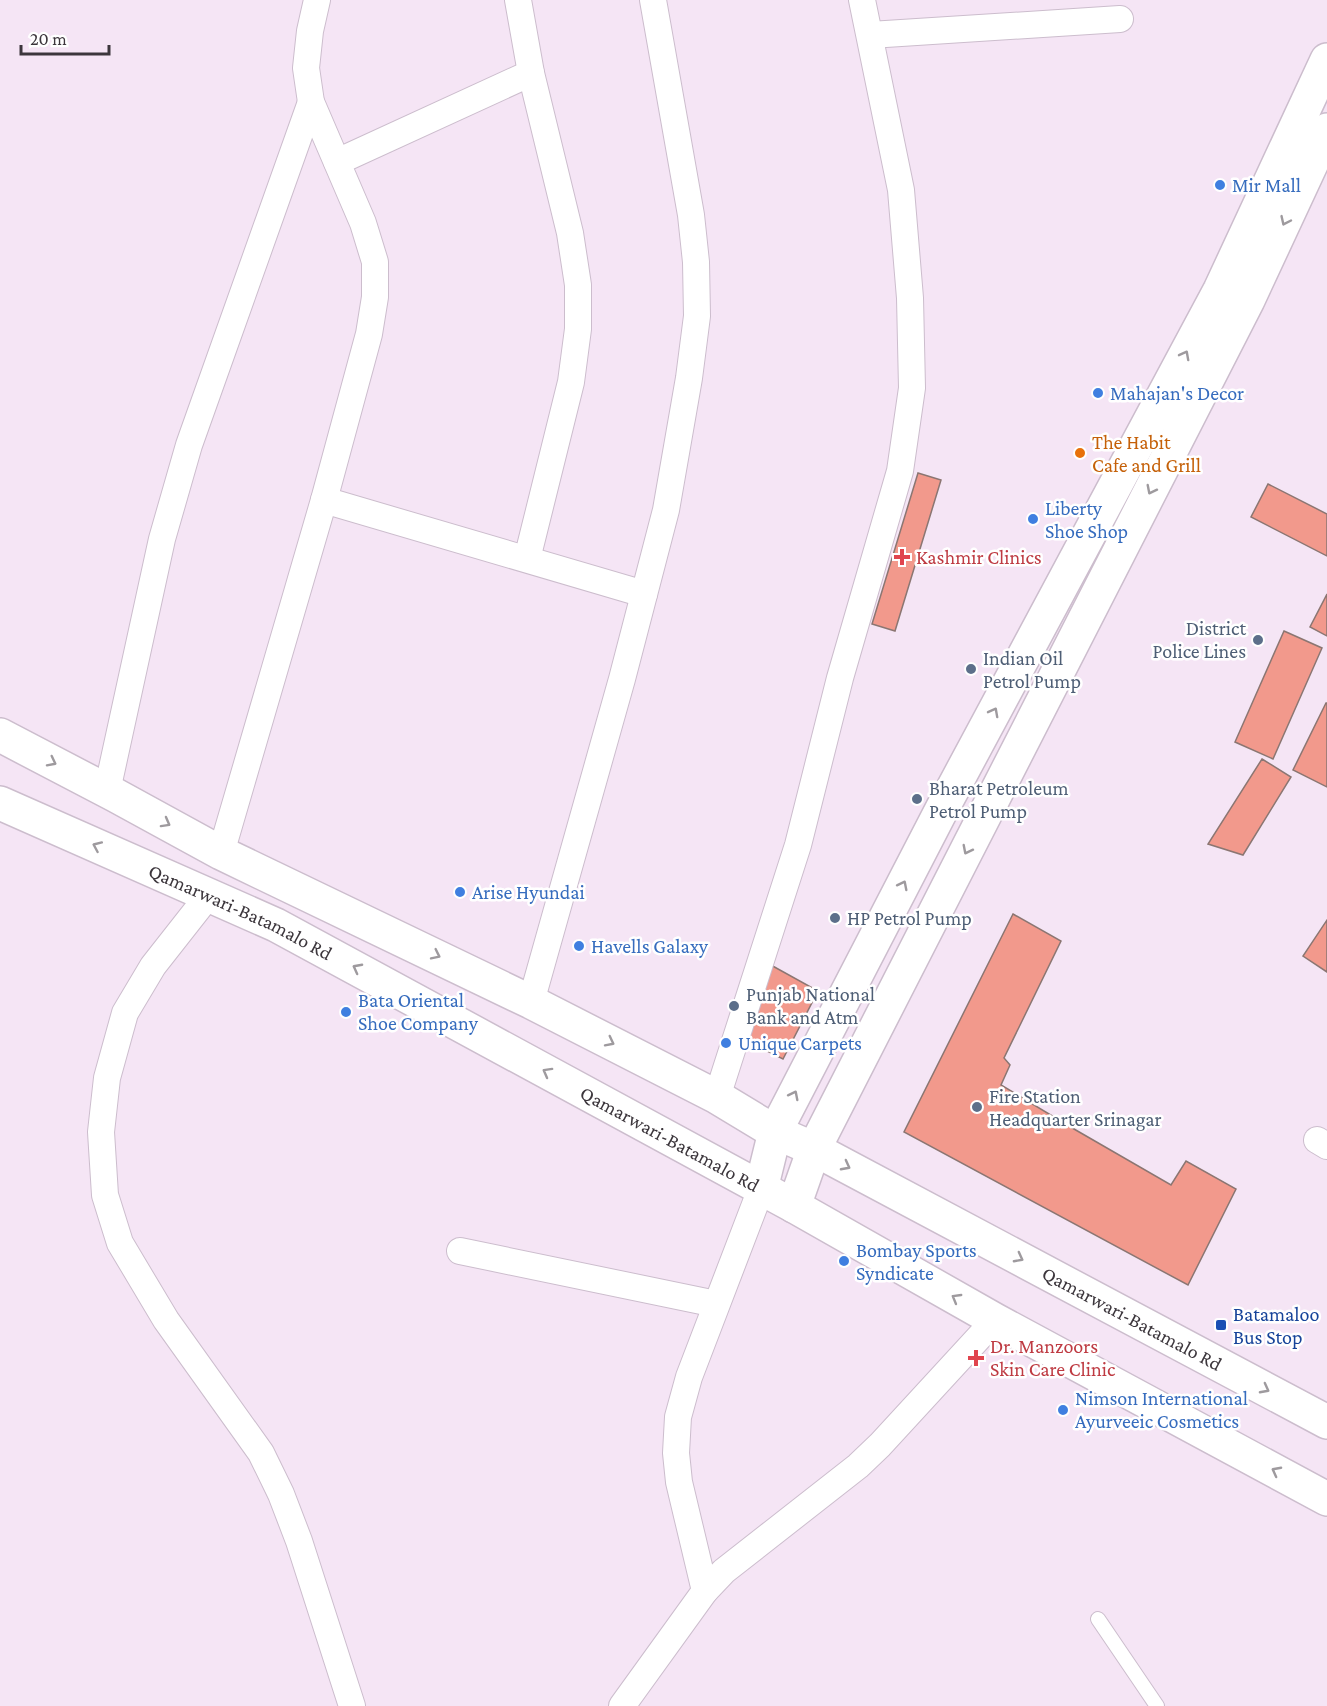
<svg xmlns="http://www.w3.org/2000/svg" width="1327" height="1706" viewBox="0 0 1327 1706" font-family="'Crimson Pro',serif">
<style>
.building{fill:#f2998c;stroke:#8b7672;stroke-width:1.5}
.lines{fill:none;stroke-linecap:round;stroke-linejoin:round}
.service-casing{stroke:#ccbdcd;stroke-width:16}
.minor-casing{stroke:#ccbdcd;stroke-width:28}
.secondary-casing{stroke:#ccbdcd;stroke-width:36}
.primary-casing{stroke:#ccbdcd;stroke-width:36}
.service{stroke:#fff;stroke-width:14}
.minor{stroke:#fff;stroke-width:26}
.secondary{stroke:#fff;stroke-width:33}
.primary{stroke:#fff;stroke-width:33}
.oneway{stroke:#9e9a9e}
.shop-dot{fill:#3f7fe0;stroke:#fff;stroke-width:2}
.food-dot{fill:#e8710a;stroke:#fff;stroke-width:2}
.health-dot{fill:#e0444e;stroke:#fff;stroke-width:2}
.service-dot{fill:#5c6f8a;stroke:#fff;stroke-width:2}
.transit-dot{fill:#1a4fb4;stroke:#fff;stroke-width:2}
.labels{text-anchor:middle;stroke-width:5;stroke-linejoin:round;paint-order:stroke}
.shop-label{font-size:20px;fill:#366cbe;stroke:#fff;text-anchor:start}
.food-label{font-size:20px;fill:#c56008;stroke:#fff;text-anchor:start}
.health-label{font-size:20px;fill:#be3a42;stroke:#fff;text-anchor:start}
.service-label{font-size:20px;fill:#4e5e75;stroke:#fff;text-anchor:start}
.street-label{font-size:20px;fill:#3c363c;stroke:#fff}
.transit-label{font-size:20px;fill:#164399;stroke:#fff;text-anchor:start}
</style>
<rect width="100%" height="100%" fill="#f5e5f5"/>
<g class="building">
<path d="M918,473l23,7 -46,151 -23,-7z"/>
<path d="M1268,484l59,30v42l-76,-39z"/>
<path d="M1327,594v42l-17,-9z"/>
<path d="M1284,631l38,17 -49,111 -38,-17z"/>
<path d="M1326,703h1v84l-34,-17z"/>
<path d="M1262,759l29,18 -48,78 -35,-11z"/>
<path d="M1013,914l48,27 -57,117 6,7 -9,20 73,44 97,56 15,-24 50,28 -48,96 -284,-153z"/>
<path d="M1327,920v52l-24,-16z"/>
<path d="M769,964l49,27 -35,68 -40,-20z"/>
</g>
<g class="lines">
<defs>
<path id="service" d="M1098,1619l59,87"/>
<g id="minor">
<path d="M518,0l13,73 39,160 8,52v44l-7,53 -44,177"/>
<path d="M870,35l250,-16"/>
<path d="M337,162l194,-89"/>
<path d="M324,500l320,94"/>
<path d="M107,791l55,-252 27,-94 122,-343"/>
<path d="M221,853l103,-353 45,-166 6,-37v-35l-12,-39 -52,-121 -5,-34 4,-37 7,-31"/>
<path d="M208,896l-55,70 -28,47 -18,65 -6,54 4,63 15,48 46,77 95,133 20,41 18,47 53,165"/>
<path d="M531,1002l91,-323 44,-169 23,-132 8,-62 -1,-54 -5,-47 -38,-215"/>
<path d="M717,1097l81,-252 42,-167 60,-207 12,-83 -2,-90 -9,-108 -39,-190"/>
<path d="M1317,1140l10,6"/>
<path d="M460,1251l256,53"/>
<path d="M705,1591l-26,-109 -3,-29 2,-36 11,-40 72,-188"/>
<path d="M622,1706l83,-115 19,-20 134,-105 22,-21 115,-125"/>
</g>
<g id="secondary">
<path d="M761,1189l14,-57 167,-323 278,-519 107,-230"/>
<path d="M794,1206l20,-57 434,-849 79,-170"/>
</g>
<g id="primary">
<path id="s1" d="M0,735l115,60 106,58 310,149 186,95 58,35 39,17 513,273"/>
<path id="s2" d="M0,803l276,122 518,281 201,114 332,179"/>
</g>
</defs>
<use href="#service" class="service-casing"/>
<use href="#minor" class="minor-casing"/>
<use href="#secondary" class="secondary-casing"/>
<use href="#primary" class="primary-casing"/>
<use href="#service" class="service"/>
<use href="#minor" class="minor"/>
<use href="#secondary" class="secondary"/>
<use href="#primary" class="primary"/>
</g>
<defs><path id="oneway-chevron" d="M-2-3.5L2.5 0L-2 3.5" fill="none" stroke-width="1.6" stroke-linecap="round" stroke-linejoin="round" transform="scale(1.5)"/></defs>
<g class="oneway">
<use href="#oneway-chevron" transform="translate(1285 221) rotate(115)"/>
<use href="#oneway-chevron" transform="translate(1185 355) rotate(-62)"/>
<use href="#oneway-chevron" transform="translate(1151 490) rotate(117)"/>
<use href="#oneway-chevron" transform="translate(994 712) rotate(-62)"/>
<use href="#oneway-chevron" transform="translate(52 762) rotate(27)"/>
<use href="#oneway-chevron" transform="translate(166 823) rotate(29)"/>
<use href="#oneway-chevron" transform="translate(97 846) rotate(-156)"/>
<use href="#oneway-chevron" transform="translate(967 850) rotate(117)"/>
<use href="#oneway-chevron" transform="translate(903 885) rotate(-63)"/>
<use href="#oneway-chevron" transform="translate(436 955) rotate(26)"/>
<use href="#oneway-chevron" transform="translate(357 968) rotate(-152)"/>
<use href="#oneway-chevron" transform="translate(610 1042) rotate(27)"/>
<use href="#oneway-chevron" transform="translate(547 1072) rotate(-151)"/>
<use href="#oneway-chevron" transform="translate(794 1095) rotate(-63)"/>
<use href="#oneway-chevron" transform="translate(846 1166) rotate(28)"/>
<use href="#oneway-chevron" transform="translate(1019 1258) rotate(28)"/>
<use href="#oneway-chevron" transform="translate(956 1298) rotate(-150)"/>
<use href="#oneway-chevron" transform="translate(1265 1389) rotate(28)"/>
<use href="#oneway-chevron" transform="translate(1276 1471) rotate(-152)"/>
</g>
<g class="shop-dot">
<circle cx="1220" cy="185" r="6"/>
<circle cx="1098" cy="393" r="6"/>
<circle cx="1033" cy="519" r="6"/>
<circle cx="460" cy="892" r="6"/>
<circle cx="579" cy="946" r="6"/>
<circle cx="346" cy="1012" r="6"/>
<circle cx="726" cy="1043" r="6"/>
<circle cx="844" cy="1261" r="6"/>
<circle cx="1063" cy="1410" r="6"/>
</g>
<circle class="food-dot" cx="1080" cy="453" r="6"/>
<g class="health-dot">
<path d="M899 548h6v6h6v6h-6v6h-6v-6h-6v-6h6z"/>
<path d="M973 1349h6v6h6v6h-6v6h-6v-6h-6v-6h6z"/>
</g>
<g class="service-dot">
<circle cx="1258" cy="640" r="6"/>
<circle cx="971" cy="669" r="6"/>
<circle cx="917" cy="799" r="6"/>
<circle cx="835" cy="918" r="6"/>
<circle cx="734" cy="1006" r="6"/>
<circle cx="977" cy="1107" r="6"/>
</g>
<rect class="transit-dot" x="1215" y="1319" width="12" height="12" rx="3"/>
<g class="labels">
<g class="shop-label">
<text x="1232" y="192">Mir Mall</text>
<text x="1110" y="400">Mahajan's Decor</text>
<text x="1045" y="515">Liberty<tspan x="1045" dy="23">Shoe Shop</tspan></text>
<text x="472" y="899">Arise Hyundai</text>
<text x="591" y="953">Havells Galaxy</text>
<text x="358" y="1007">Bata Oriental<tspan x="358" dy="23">Shoe Company</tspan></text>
<text x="738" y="1050">Unique Carpets</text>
<text x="856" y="1257">Bombay Sports<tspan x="856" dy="23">Syndicate</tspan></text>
<text x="1075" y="1405">Nimson International<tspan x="1075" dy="23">Ayurveeic Cosmetics</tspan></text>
</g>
<g class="food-label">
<text x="1092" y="449">The Habit<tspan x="1092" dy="23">Cafe and Grill</tspan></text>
</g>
<g class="health-label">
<text x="916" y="564">Kashmir Clinics</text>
<text x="990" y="1353">Dr. Manzoors<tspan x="990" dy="23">Skin Care Clinic</tspan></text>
</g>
<g class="service-label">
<text x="1246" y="635" text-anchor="end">District<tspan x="1246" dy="23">Police Lines</tspan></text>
<text x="983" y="665">Indian Oil<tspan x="983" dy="23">Petrol Pump</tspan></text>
<text x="929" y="795">Bharat Petroleum<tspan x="929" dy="23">Petrol Pump</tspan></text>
<text x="847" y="925">HP Petrol Pump</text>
<text x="746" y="1001">Punjab National<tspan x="746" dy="23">Bank and Atm</tspan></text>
<text x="989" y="1103">Fire Station<tspan x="989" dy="23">Headquarter Srinagar</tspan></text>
</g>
<g class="street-label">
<text dy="7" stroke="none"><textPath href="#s2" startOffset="264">Qamarwari-Batamalo Rd</textPath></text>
<text dy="7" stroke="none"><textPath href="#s2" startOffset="750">Qamarwari-Batamalo Rd</textPath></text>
<text dy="7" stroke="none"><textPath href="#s1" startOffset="1274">Qamarwari-Batamalo Rd</textPath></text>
</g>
<g class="transit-label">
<text x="1233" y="1321">Batamaloo<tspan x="1233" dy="23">Bus Stop</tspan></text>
</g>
</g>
<path d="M21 45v9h88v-9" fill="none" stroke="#3c363c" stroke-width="3"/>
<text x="30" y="45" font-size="18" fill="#3c363c" stroke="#ffffff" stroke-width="4.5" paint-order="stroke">20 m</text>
</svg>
